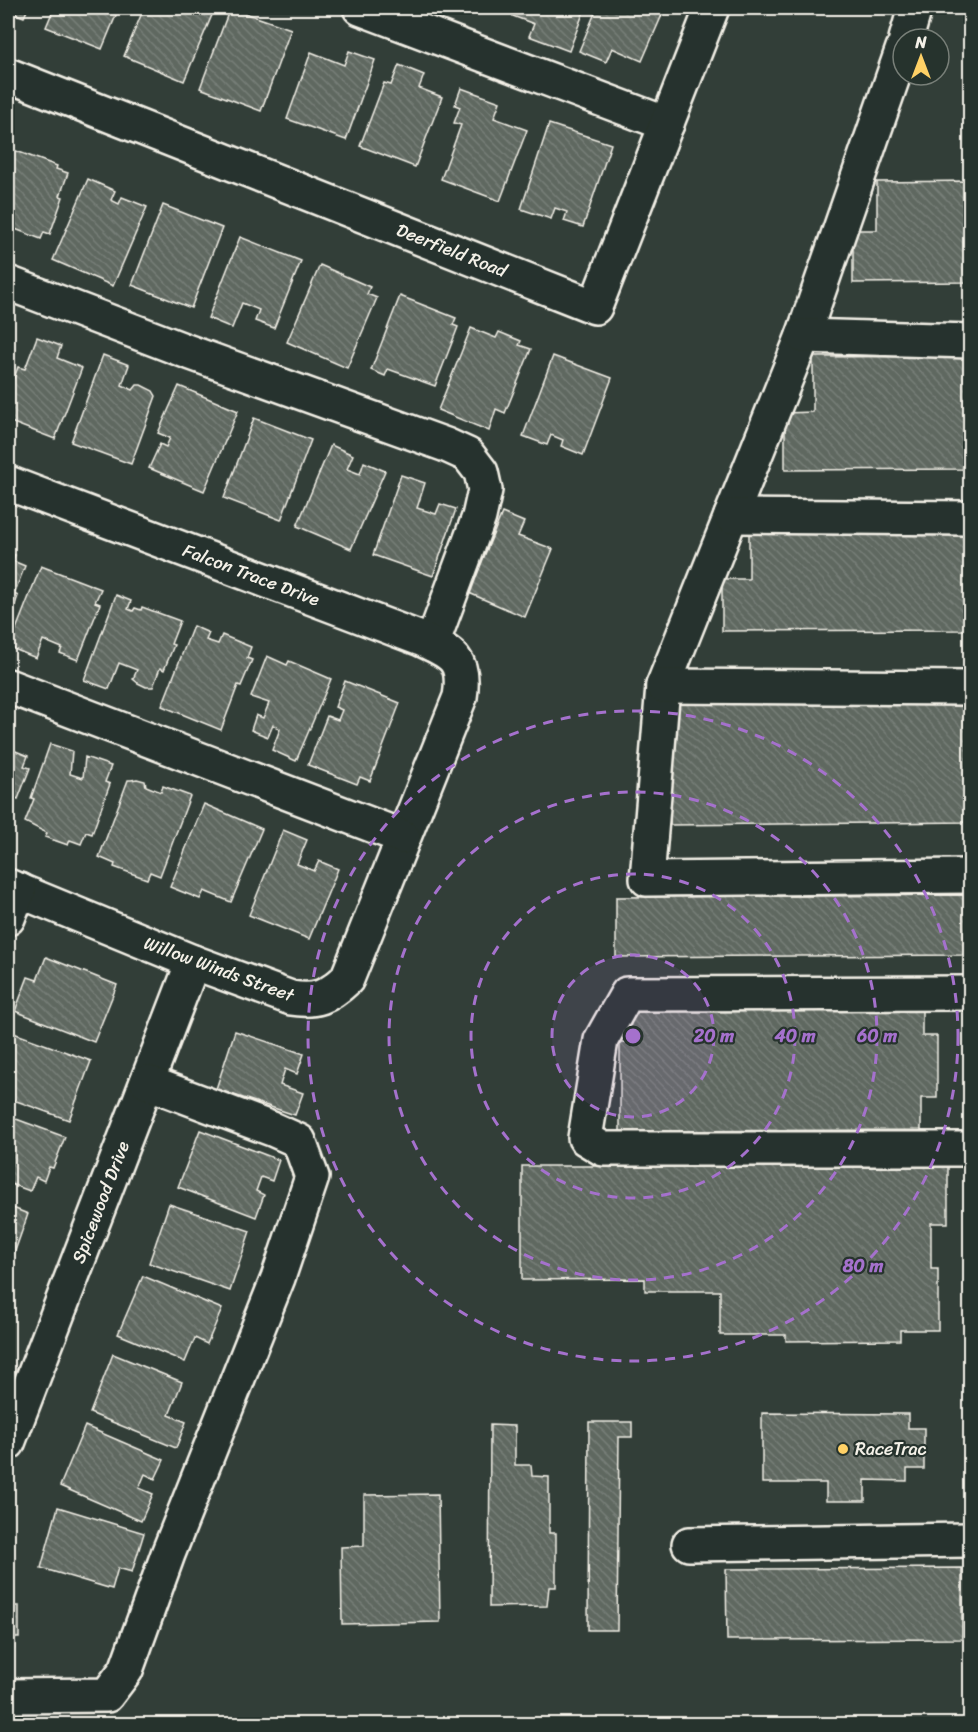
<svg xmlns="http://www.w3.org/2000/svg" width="978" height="1732" viewBox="0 0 978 1732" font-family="Sriracha,sans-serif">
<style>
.building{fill:url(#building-back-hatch);stroke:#f4f1e8;stroke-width:1.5}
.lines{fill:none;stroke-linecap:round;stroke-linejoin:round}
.minor-casing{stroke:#f4f1e8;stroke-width:38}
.minor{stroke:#26332d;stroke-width:33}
.ring{fill:none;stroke:#a571cd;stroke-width:3;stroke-dasharray:10 8}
.poi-dot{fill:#ffd166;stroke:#26332d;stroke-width:2}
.labels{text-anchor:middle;stroke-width:4.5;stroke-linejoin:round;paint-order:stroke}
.street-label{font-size:18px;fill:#f4f1e8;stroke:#26332d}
.poi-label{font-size:18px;fill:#f4f1e8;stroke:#26332d;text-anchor:start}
.centre{fill:#a571cd;stroke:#26332d;stroke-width:3}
.ring-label{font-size:18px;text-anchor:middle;font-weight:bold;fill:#a571cd;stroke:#26332d;stroke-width:4.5;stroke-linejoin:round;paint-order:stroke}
</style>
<defs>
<pattern id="building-back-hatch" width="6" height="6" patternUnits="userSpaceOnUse" patternTransform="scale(1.5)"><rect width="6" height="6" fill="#5f6861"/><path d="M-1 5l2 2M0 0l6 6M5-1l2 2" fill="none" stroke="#777e78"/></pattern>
</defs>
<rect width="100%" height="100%" fill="#323e38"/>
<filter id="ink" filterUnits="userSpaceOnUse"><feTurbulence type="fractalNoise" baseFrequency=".0167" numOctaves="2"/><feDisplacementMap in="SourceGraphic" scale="12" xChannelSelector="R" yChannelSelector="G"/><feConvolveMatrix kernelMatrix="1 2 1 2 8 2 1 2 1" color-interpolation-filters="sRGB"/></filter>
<g filter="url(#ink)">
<g class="building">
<path d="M8,8h20l-4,9 -16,-6z"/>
<path d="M54,8h65l-17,41 -56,-22z"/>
<path d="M144,8h71l-31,73 -60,-25z"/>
<path d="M230,8l61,21 -30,82 -61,-23z"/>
<path d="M516,8h74l-2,4 -4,-1 -15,40 -40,-15 5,-12 -21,-8z"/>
<path d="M597,8h68l-23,53 -30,-13 -6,14 -27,-11z"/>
<path d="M349,51l26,9 -29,80 -59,-21 24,-67 33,13z"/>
<path d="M399,65l25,10 -5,13 23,9 -27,70 -55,-21 24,-63 7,2z"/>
<path d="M461,88l39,14 -6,16 33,12 -27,71 -59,-22 20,-54 -7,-2 6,-16 -5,-2z"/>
<path d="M549,124l62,20 -28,83 -19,-6 3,-9 -12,-4 -4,11 -30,-10z"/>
<path d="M8,148l49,18 -1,3 12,4 -8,23 3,1 -13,37 -6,-2 -3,7 -31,-12 -2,5z"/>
<path d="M88,179l27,12 -4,9 8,4 3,-7 25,10 -34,79 -60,-26z"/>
<path d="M970,181v101l-117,1v-53h24v-48z"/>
<path d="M163,205l59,23 -31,80 -59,-23z"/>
<path d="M240,237l61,24 -27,67 -19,-7 4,-11 -17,-7 -10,25 -24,-10z"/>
<path d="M320,265l50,22 -3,7 10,4 -30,70 -60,-26z"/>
<path d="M400,296l56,22 -3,7 5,2 -23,59 -47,-17 -3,7 -14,-6z"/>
<path d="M471,328l25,10 3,-6 22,9 -2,4 12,4 -26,64 -9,-4 -7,22 -51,-21z"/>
<path d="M37,337l24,9 -4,12 25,10 -27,71 -47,-18v-27l10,-27 7,2z"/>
<path d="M103,355l26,10 -7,20 11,5 4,-5h4l12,6 3,5 -25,68 -60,-22z"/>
<path d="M553,356l59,22 -29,77 -22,-9 2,-6 -12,-5 -4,10 -24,-9z"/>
<path d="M970,356v113l-185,1v-57l28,-1v-55z"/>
<path d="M179,386l59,25 -34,80 -55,-23 11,-24 6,3 4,-9 -12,-5z"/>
<path d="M254,418l57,22 -30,80 -57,-22z"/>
<path d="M331,445l22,10 -6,14 13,5 4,-12 21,9 -34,78 -54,-23z"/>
<path d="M401,475l24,8 -8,25 19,6 4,-10 16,5 -23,67 -60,-21z"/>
<path d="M502,513l22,9 -6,14 35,13 -28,68 -56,-24z"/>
<path d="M970,529v101l-248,1v-52h27v-48z"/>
<path d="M8,552l7,3 -2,6 12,5 -11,28 4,2 -10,29z"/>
<path d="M41,566l60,23 -6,13 5,2 -22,56 -18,-7 2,-5 -19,-8 -7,18 -27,-11z"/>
<path d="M116,595l15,6 -3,8 5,2 2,-3 6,2 1,-3 38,14 -9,23 3,1 -10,25 -4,-2 -7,19h-7l-8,-4 -5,-4 4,-9 -18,-7 -10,26 -25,-9z"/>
<path d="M193,626l16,7 -3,7 12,4 4,-9 29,12 -4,11 5,2 -11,26 -3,-1 -17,45 -59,-24z"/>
<path d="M267,656l20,9 2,-4 42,18 -35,82 -24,-11 8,-21 -7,-4 -5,12 -17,-7 5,-15 7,3 6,-15 -18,-6z"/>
<path d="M345,681l55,22 -30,78 -10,-4 -3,7 -49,-19 19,-49 11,4 4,-10 -7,-3z"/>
<path d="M970,702v120l-300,3 -1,-121z"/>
<path d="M50,744l22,7 -2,23 13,4 2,-21 26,9 -6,16 5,2 -18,50 -6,-2 -5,12 -11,-4 -2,5 -23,-8 2,-4 -22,-11 9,-23 -3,-1z"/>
<path d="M8,748l20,8 -4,10 6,2 -12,31 -5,-2 -5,13z"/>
<path d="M137,779l8,2 1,5 15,6 2,-6 27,10 -30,80 -10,-4 -3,7 -33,-12 1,-3 -16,-7 29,-77h3z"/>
<path d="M204,804l58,25 -31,73 -27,-11 -4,8 -30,-12z"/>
<path d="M283,830l24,10 -10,24 17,7 5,-10 19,8 -29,70 -60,-24z"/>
<path d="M970,895v60l-354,2v-60z"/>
<path d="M46,957l71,28 -23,57 -79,-31 13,-34 9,3z"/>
<path d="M630,1006h292v30h15v62h-16v32l-301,1v-89h11z"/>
<path d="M8,1031l83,30 -22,59 -61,-22z"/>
<path d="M235,1031l69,23 -7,20 -12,-5 -5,16 23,8 -8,22 -79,-26z"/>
<path d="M8,1116l57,21 -12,31 -4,-1 -5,14 -8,-4 -6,14 -22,-8z"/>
<path d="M200,1130l79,30 -7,21 -11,-4 -5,14 8,4 -8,22 -78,-30z"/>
<path d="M522,1166h426v57h-17v46h7v61h-38v10l-114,1v-6h-66v-44h-75v-12l-123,1z"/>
<path d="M169,1204l81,27 -20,60 -81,-28z"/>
<path d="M8,1206l20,8 -19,54 -1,-1z"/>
<path d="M143,1276l79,33 -15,35 -12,-6 -10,24 -67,-28z"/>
<path d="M113,1354l69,28 -13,33 17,7 -10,26 -86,-35z"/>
<path d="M762,1413l146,1v14h16v41h-17v12l-42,-1v21h-39v-18h-64z"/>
<path d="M589,1422h43v15h-13l-2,193h-29z"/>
<path d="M490,1425l25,1v39h16l1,11 17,1v56h7v54h-7l-2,19 -58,1z"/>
<path d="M85,1426l79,34 -9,19 -10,-5 -6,14 14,6 -12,27 -81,-35z"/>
<path d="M438,1494l2,128 -98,2 -1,-77 23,-1v-51z"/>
<path d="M58,1507l86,26 -12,39 -14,-4 -6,21 -71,-21z"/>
<path d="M962,1568v71l-235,1 -1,-71z"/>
<path d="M8,1576h6v30h5v32h-5v11h-6z"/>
</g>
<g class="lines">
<defs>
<g id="minor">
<path d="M360,8l307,116"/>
<path d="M906,39l9,-31"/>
<path d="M903,48l-100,288 -140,350 -16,193 323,-3"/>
<path id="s1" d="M8,75l587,232 117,-299"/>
<path d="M8,283l178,68 260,94 22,10 13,17 4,18 -6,27 -47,127"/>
<path d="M803,336l167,5"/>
<path id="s2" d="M8,483l413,156c31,14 45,20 39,58l-113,282c-19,18 -31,23 -56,19l-98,-36 -185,-76"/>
<path d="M731,516l239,2"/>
<path d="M8,686l395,151"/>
<path d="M663,686l307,2"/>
<path d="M8,918l11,-28"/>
<path d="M970,993l-343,1 -26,46 -16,98 18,11h367"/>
<path id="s3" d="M8,1443l185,-481"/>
<path d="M689,1544l281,-4"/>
<path d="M8,1696l99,-1 19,-25 42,-116 110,-276 34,-101 -13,-36 -27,-12 -125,-47"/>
</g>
</defs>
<use href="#minor" class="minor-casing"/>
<use href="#minor" class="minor"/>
</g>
</g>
<circle cx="633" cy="1036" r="81" fill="#a571cd" fill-opacity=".12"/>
<g class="ring">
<circle cx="633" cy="1036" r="81"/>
<circle cx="633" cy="1036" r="162"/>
<circle cx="633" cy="1036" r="244"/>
<circle cx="633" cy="1036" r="325"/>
</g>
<circle class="poi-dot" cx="843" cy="1449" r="6"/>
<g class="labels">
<g class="street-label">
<text dy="6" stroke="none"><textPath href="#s1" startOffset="477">Deerfield Road</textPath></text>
<text dy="6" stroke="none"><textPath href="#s2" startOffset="260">Falcon Trace Drive</textPath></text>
<text transform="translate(219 969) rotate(20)" y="6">Willow Winds Street</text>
<text dy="6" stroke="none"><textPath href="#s3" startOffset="258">Spicewood Drive</textPath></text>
</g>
<g class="poi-label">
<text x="855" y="1455">RaceTrac</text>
</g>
</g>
<circle cx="633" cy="1036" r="9" class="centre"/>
<g class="ring-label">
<text x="714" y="1042">20 m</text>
<text x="795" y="1042">40 m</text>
<text x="877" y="1042">60 m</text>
<text x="863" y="1272">80 m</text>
</g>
<rect width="978" height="1732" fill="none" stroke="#26332d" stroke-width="30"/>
<rect x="15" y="15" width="948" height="1702" fill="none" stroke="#f4f1e8" stroke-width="2" filter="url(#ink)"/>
<g transform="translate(921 57)"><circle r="28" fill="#26332d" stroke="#787f78" stroke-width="1.5"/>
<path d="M0-4.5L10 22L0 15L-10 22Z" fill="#ffd166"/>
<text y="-9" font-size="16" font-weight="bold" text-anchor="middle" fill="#f4f1e8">N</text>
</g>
</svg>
